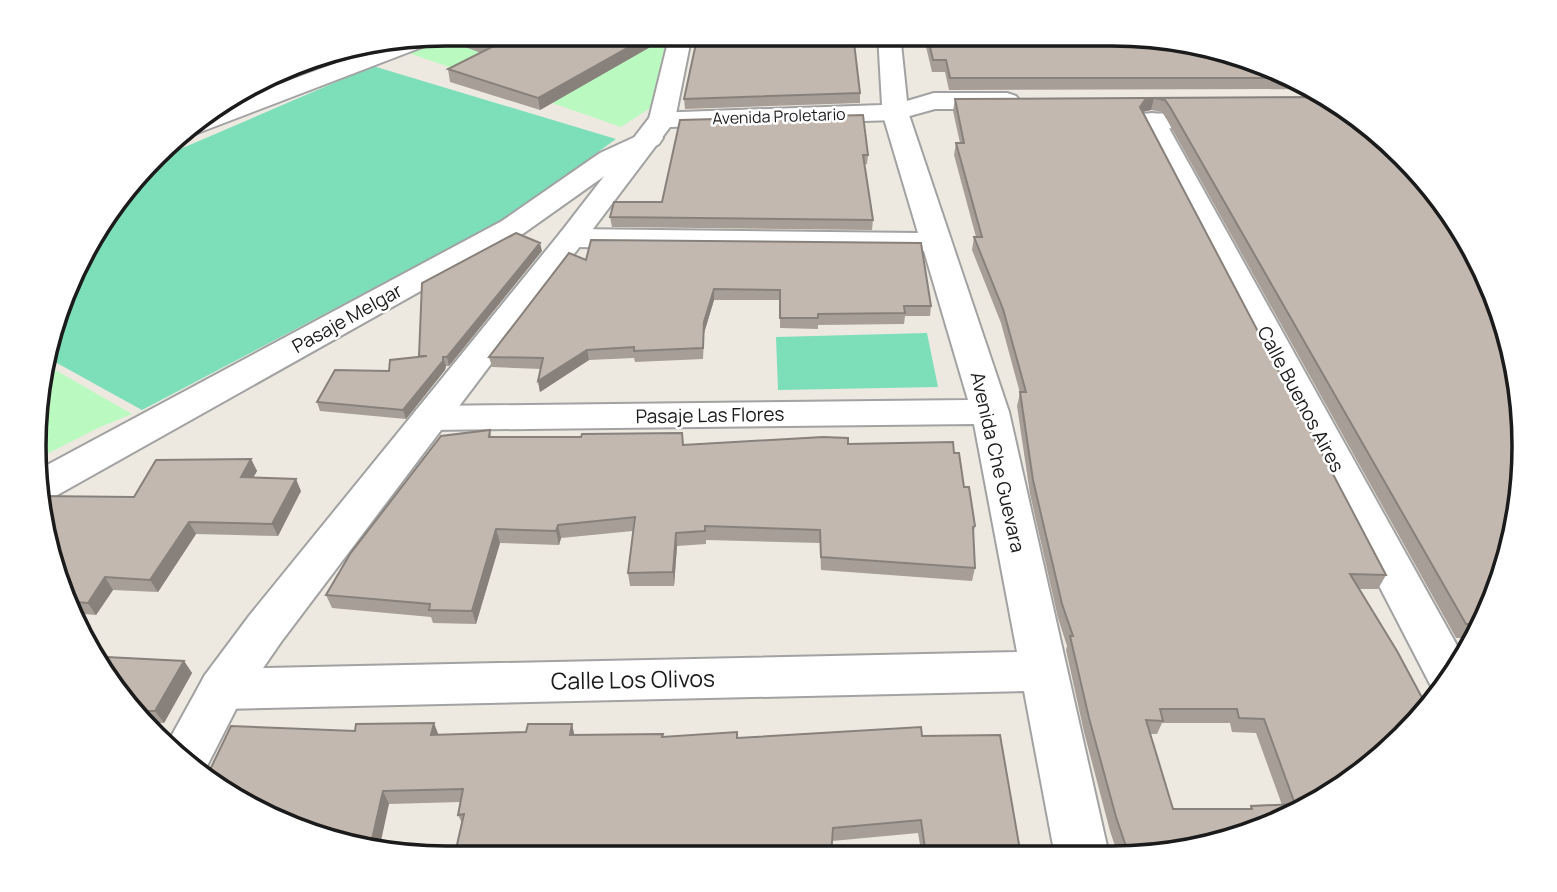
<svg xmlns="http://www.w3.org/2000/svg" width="1557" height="892" viewBox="0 0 1557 892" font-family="Manrope,sans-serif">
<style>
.park{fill:#bafac0}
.pitch{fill:#7cdfba}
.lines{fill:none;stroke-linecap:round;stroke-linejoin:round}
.minor-casing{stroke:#a2a2a2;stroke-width:4}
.tertiary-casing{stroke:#a2a2a2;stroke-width:4}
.minor{fill:#fff;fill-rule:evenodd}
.tertiary{fill:#fff;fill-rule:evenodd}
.wall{fill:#a79e97;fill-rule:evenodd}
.shaded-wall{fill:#88817b}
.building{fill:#c2b8b0;stroke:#88817b;stroke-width:2;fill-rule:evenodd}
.labels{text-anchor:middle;stroke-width:5;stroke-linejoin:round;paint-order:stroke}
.far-street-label{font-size:16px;fill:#1b1b1b;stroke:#fff}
.street-label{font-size:19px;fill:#1b1b1b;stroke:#fff}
.near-street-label{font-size:23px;fill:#1b1b1b;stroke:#fff}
.rim{fill:none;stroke:#1b1b1b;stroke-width:3.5}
</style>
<rect width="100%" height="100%" fill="#ede9e0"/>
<g class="park">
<path d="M453,33l215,1 -18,74 -29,19 -215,-75z"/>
<path d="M45,364l87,50 -34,14 -63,32z"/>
</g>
<g class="pitch">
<path d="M373,66l243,73 -109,79 -365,192 -96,-53 1,-18 56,-123 54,-57z"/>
<path d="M927,333l11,54 -160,3 -2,-53z"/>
</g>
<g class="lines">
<defs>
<g id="minor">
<path d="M440,34l-2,7 -243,93h-15l15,-16 17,-9 181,-67z"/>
<path d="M670,34h22l-17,85 -4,6 -9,2 -9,-2 -4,-6z"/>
<path d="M895,104l9,3 4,5 101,300 100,443 -54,1 -31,-165 -802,18 -17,-6 -7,-14 7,-14 17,-6 795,-17 -43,-228 -544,6 -13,-3 -6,-9 6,-9 13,-3 538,-6 -44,-149 -352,-4 -11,-3 -4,-6 4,-6 11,-3 346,4 -36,-121 4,-5z"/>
<path d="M1152,113l9,2 4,6 299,537 -26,34 -5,-2 -294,-569 4,-6z"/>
<path d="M650,130l9,2 4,6 -4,6 -39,21 -96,68 -472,265 -11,3 -7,-29 468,-251 98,-68z"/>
</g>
<g id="tertiary">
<path d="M878,34h22l7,67 27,-8h73l9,3 4,5 -4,5 -9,3h-72l-40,11 -225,7 -389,515 -42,61 -36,71 -36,-30 38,-69 44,-59 312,-384 92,-119 229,-8z"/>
<path d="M1220,113l9,2 4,6 -4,6 -134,3 -9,-2 -4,-6 4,-6 9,-2z"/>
</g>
</defs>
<use href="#minor" class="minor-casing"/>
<use href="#tertiary" class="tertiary-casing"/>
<use href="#minor" class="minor"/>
<use href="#tertiary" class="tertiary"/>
</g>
<g class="wall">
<path d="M446,33l222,1 -2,4 -126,72 -90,-28 -2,-13 33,-16 -40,-15v-4z"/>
<path d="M923,34h215l80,13 100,42 -369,1 -4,-18h-13z"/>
<path d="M860,93v10l-175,6 -1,-10z"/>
<path d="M1327,97l193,403 -51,151 -6,-13h-7l-289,-518 -5,-8 -11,-2 -9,2 244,463 -8,14h-19l-19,200 -176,66h-46l-8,-24 -26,-99 -18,-82 1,-4 -9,-28 -28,-124 -13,-88 3,-13 -19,-70 -29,-73 2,-13h2l-22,-82 2,-12h4l-7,-32 2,-12zM1162,723h68l2,9 24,1 26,72 -31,1 -1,3h-77l-23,-75h7z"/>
<path d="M680,120l188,35 -1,9 -3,1 9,55 -1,10 -260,-3 -2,-10 52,-15z"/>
<path d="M542,251l-93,115h-3l-1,4 -39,49 -86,-8 -3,-9 102,-45v-1z"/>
<path d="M586,260l345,46 -1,10h-25l-1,8 -86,1v4l-38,-1v-28h-66l-10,33 -1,26 -68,3 -1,-4 -45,2 -49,32 -2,-11 3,-12 -49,-2 -3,-10z"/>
<path d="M490,430l1,7 192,8 165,-1 106,9 21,73 -2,9 2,33 -3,13 -151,-11 -1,-27 -114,-3v4l-29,2 -3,40h-44l-2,-13 5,-42 -72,7 -2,7 -59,-2 -24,81 -43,-1 -2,-6 -99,-9 -6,-13z"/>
<path d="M251,459l6,12 -4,6 48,14 -23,45 -82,-2 -38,58 -45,-2 -17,25 -25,-2 -6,-9 -26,-108 95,1z"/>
<path d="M184,661l8,12 -28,50h-7l-5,9 -17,-14z"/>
<path d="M572,724l2,11 163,3 185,-2 99,120h-99l-4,-23 -86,8 -370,-18 -4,-8 3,-13 -72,2 -75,33 125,-102 87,-3z"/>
</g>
<g class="shaded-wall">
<path d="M652,34h16l-2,4 -126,72 -2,-12z"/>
<path d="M325,53l-20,9 2,6 -62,26v-2l69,-37z"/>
<path d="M1154,98l-3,12 -9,2 -2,-5 5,-7z"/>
<path d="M540,243l2,8 -93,115 -2,-9z"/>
<path d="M714,289v11l-10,33 -1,26 1,-37z"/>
<path d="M587,350l2,10 -49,32 -2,-11z"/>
<path d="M443,357l3,9 -1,4 -39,49 -3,-9z"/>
<path d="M251,459l6,12 -10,18 -6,-12z"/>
<path d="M296,479l5,12 -23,45 -6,-12z"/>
<path d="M189,522l7,12 -38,58 -8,-12z"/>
<path d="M558,525l3,13 -2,7 -3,-14z"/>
<path d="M496,529l4,14 -24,81 -4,-13z"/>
<path d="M676,533l1,13 -3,40 -1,-14z"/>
<path d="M105,577l8,13 -17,25 -8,-12z"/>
<path d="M184,661l8,12 -28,50 -9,-12z"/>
<path d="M148,711l9,12 -5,9 -10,-9z"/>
<path d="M434,723l5,13 -8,-1z"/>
<path d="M572,724l3,14 -5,-3z"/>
<path d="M383,791l6,13 -10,46 -9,-2z"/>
</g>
<g class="building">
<path d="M457,33l195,1 -114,64 -90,-29 46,-23z"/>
<path d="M698,34h155l7,59 -176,6z"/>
<path d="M927,34h211l80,13 73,31h-341l-4,-18h-13z"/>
<path d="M1327,97l112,98 71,145 10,160 -44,130 -4,-6h-6l-296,-517 -5,-7 -11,-2 -9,2 -5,7 246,468 -36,-1 47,77 30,56 -24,31 -63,51 -96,48 -80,18h-35l-13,-38 -27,-99 -19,-82h3l-11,-32 -29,-124 -13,-88h6l-23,-83 -29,-72h8l-26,-94h8l-9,-44zM1160,709h77l2,9 25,1 31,85 -44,2 1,3h-79l-27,-89 17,1z"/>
<path d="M863,115l5,40h-5l10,65 -263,-3 4,-15h48l18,-82z"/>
<path d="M516,233l24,10 -93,114h-4v4l-40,49 -86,-8 18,-32 54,1 1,-11 37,-4h-8l3,-73z"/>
<path d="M591,240l330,3 10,63h-27l1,7 -87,1v4h-38v-28l-66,-1 -10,33 -1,26 -69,3v-4l-47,3 -49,31 5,-23 -54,-1 80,-104 17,7z"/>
<path d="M490,430l-1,7h92l1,-3 100,-1 1,12 140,-8 25,1v6l105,-2 1,11h5l5,34h5l6,39 -2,1 2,41 -154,-11 -1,-27 -115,-4v5l-29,2 -3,39 -45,1 7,-56 -77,8 -2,6 -60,-2 -24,82 -43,-1 1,-6 -104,-9 24,-41 91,-118z"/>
<path d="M251,459l-10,18 55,2 -24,45 -83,-2 -39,58 -45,-3 -17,26 -24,-2 -25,-105 95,1 22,-37z"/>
<path d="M106,657l78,4 -29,50h-7l-6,12 -7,-5 -33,-54z"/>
<path d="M434,723l-3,12 95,-3 2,-8h44l-2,11 93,-1 -1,3 75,-5v6l184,-11 1,9 78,-1 21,121h-95l-5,-36 -88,8 -2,28 -377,2 10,-44 -6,1 5,-26 -80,2 -13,57 -56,-11 -75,-34 -32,-27 24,-50 124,5 1,-7z"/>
</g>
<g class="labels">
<g class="far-street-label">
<text transform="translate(779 116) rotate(-2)" y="6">Avenida Proletario</text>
</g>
<g class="street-label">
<text transform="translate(347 318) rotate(-29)" y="7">Pasaje Melgar</text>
<text transform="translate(1301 399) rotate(62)" y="7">Calle Buenos Aires</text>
<text transform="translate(710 415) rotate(-1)" y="7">Pasaje Las Flores</text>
<text transform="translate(998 462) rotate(77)" y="7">Avenida Che Guevara</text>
</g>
<g class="near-street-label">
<text transform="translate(633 680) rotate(-1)" y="8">Calle Los Olivos</text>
</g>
</g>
<path d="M0 0H1557V892H0ZM446 46H1112A400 400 0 0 1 1512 446V446A400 400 0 0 1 1112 846H446A400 400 0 0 1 46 446V446A400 400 0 0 1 446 46Z" fill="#fff" fill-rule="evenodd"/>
<path class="rim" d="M446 46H1112A400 400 0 0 1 1512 446V446A400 400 0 0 1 1112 846H446A400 400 0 0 1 46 446V446A400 400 0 0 1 446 46Z"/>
</svg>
